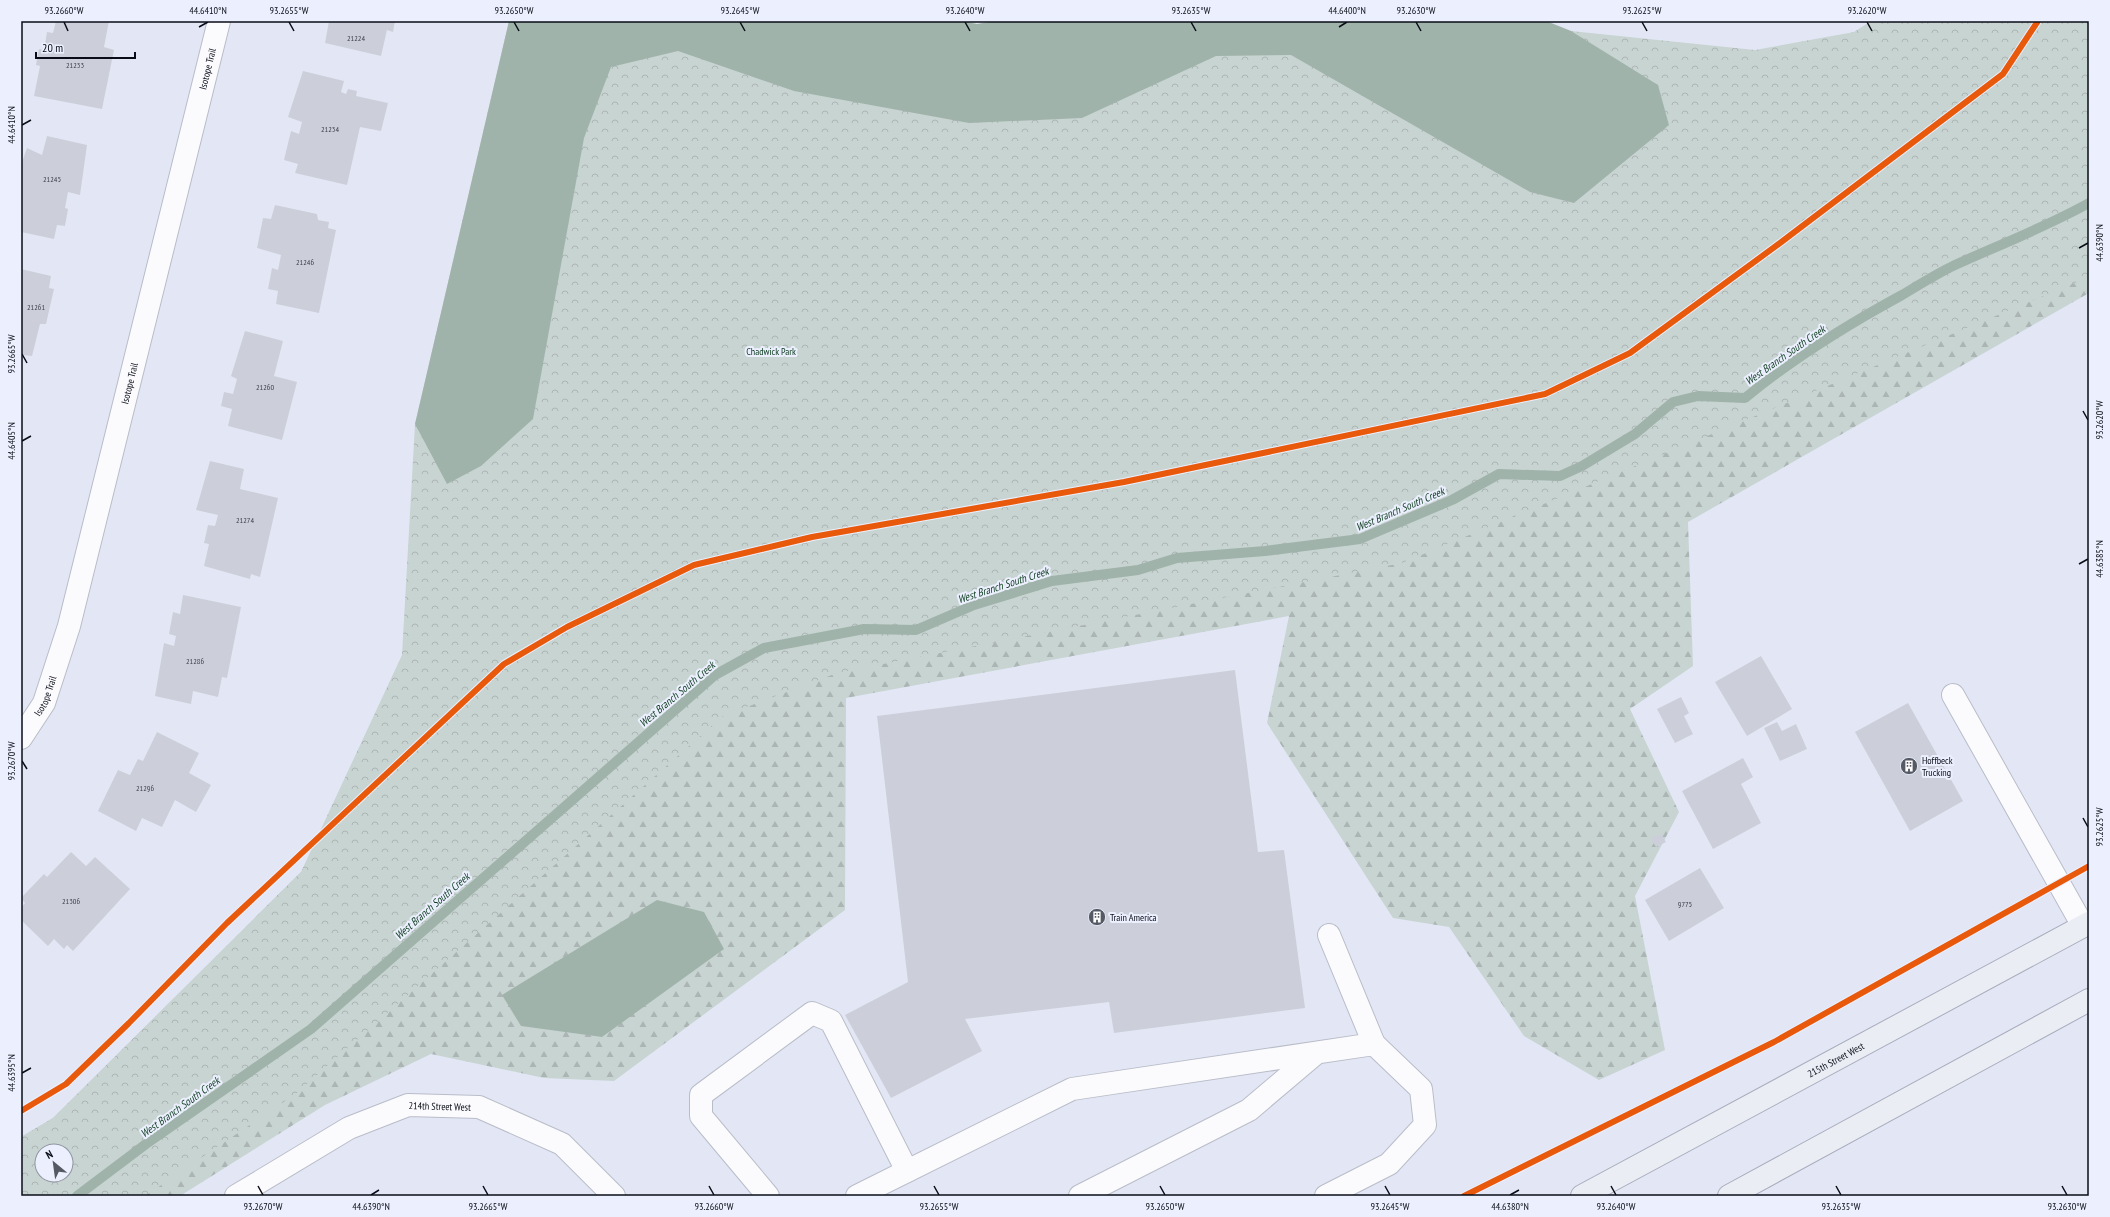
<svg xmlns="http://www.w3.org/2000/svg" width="2110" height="1217" viewBox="0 0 2110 1217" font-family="'PT Sans Narrow',sans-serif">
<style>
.forest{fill:url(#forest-firs);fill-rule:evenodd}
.park{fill:url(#park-crowns);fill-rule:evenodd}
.water{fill:#a0b3aa}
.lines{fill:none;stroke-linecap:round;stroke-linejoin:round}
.stream{stroke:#a0b3aa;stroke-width:10}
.building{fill:#cccfda}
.minor-casing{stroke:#b9bdc8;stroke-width:24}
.major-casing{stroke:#a8acbc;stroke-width:24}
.minor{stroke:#fbfbfe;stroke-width:22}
.major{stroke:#ebedf5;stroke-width:22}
.cycleway-casing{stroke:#ecf0fe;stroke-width:8}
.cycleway{stroke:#e8590c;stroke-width:6}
.ticks{fill:none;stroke:#090c16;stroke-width:1.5}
.labels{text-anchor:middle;stroke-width:4;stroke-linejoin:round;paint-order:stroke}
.number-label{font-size:8px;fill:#3c3f49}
.street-label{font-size:10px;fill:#090c16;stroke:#ecf0fe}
.park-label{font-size:10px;fill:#073519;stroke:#ecf0fe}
.poi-label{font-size:10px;fill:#090c16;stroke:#ecf0fe;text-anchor:start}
.water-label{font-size:11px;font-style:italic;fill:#113e21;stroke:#ecf0fe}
.neatline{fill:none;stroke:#090c16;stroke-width:1.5}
.ticks-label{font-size:10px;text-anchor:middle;fill:#090c16}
</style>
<defs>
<pattern id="forest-firs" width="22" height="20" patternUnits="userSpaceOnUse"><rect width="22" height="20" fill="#c8d4d2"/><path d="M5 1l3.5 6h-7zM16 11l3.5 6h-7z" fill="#aab5b4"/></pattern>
<pattern id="park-crowns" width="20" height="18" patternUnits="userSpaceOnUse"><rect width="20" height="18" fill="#c8d4d2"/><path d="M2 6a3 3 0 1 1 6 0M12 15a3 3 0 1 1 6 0" fill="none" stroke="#aab5b4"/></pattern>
</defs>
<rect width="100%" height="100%" fill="#e3e7f5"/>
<path class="forest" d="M2089,21v272l-401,229 5,144 -63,43 49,103 -44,84 30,154 -66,30 -75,-44 -75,-109 -56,-9 -126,-195 22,-107 -443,82 -1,212 -231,171 -70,-3 -113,-24 -106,51 -145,91h-159v-59l32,-19 248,-246zM42,1151h24v24h-24z"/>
<path class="park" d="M509,21h452l16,3 19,-3h550l25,10 184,19 99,-18 17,-11h218v256l-687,286 -565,110 -114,43 -426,377 -152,103h-124v-59l32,-19 248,-246 101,-217 13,-231zM42,1151h24v24h-24z"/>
<g class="water">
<path d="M509,21h452l16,3 19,-3h550l25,10 87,54 11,40 -95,78 -44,-11 -239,-137 -75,1 -134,62 -113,5 -175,-32 -116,-40 -67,16 -27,71 -51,281 -52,47 -34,18 -32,-60z"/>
<path d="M657,900l47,12 20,37 -122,88 -81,-11 -19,-31z"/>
</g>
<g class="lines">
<path class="stream" d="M77,1196l69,-52 165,-115 404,-354 49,-27 100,-19 52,1 58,-25 78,-24 86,-11 39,-12 88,-7 95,-12 92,-39 47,-26 61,2 22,-10 53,-32 38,-32 25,-6 47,2c48,-40 102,-73 157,-103 17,-10 34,-21 53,-30 44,-20 91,-38 134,-62"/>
</g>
<g class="building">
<path d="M56,21h53l-5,26 10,3 -12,59 -68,-13 6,-30 -4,-1 3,-16 5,1 3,-18 6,1z"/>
<path d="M329,21h66l-2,11 -6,-2 -6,26 -56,-13z"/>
<path d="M303,71l41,10 -3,11 5,2 2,-5 9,2 -1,5 32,7 -7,28 -21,-4 -13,58 -52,-12 3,-9 -14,-4 7,-29 8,3 3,-12 -14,-5z"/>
<path d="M47,136l40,9 -7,50 -12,-3 -3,16 3,1 -3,17 -8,-1 -3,14 -33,-7v-67l6,-17 15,7z"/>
<path d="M275,205l42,9 1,6 11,2 -1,6 8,2 -17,83 -43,-9 2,-13 -10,-2 4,-21 6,2 3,-15 -24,-7 6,-30 8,1z"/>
<path d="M21,269l30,7 -2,12 5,1 -8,35h-6l-8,32 -9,-1 -1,5z"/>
<path d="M245,331l38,10 -9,35 23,6 -15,58 -54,-14 4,-17 -11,-3 3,-14 9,2 4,-15 -6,-3z"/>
<path d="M210,461l34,8 -4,20 38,9 -18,79 -9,-3 -1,5 -46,-13 5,-22 -5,-1 4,-18 7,1 3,-11 -22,-5z"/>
<path d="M183,595l58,12 -14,71 -5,-1 -4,20 -25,-6 -2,13 -36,-8 9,-53 10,3 2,-10 -7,-2 4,-22 7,2z"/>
<path d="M1761,656l31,53 -45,27 -32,-54z"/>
<path d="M1235,670l23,182 26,-2 21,158 -191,25 -5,-31 -144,17 17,32 -91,47 -46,-83 63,-33 -31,-266z"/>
<path d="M1681,697l8,16 -5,3 9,18 -18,9 -18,-34z"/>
<path d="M1908,703l55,98 -53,30 -55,-99z"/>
<path d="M1777,722l5,9 14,-7 11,25 -27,12 -16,-33z"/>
<path d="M157,732l42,21 -10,20 22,12 -15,27 -21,-12 -13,27 -20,-9 -6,13 -38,-20 20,-41 12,5 8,-16 5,2z"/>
<path d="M1743,758l10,19 -12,7 20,39 -48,26 -31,-58z"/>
<path d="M1660,833l6,9 -10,5 -5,-8z"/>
<path d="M71,852l15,14 9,-9 35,32 -57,62 -6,-6 -3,4 -10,-10 -6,7 -27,-26v-12l4,-5 -4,-5 23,-24 3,3z"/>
<path d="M1700,868l24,40 -55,33 -24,-41z"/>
</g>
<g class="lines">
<defs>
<g id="minor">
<path d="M1953,695l130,231"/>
<path id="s1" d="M21,738l23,-35 25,-77 150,-605"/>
<path d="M1329,935l45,109"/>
<path id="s2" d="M236,1196l113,-68 59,-23 71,2 83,37 52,52"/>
<path d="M768,1196l-67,-80v-21l111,-82 19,8 76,150"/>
<path d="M857,1196l215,-107 302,-45 47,45 4,36 -36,39 -63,32"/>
<path d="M1080,1196l169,-86 66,-56"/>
</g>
<g id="major">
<path id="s3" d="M1582,1196l507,-273"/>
<path d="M1729,1196l360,-196"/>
</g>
</defs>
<use href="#minor" class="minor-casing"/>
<use href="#major" class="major-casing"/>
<use href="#minor" class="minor"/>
<use href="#major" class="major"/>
<defs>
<g id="cycleway">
<path d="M21,1111l45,-27 63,-61 98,-100 277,-259 63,-37 127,-62 118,-28 312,-55 421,-88 85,-41 150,-110 223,-169 35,-53"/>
<path d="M1464,1196l310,-154 315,-176"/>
</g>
</defs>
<use href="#cycleway" class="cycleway-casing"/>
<use href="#cycleway" class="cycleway"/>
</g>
<path class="ticks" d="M64,22l4,9M289,22l5,9M514,22l5,9M740,22l5,9M965,22l5,9M1191,22l5,9M1416,22l5,9M1642,22l5,9M1867,22l5,9M199,27l9,-5M1339,27l8,-5M22,125l9,-5M2079,248l9,-5M22,354l5,9M2083,411l5,9M22,441l9,-5M2079,564l9,-5M22,761l5,8M2083,818l5,9M22,1073l9,-5M258,1186l5,9M483,1186l5,9M709,1186l5,9M934,1186l5,9M1160,1186l5,9M1385,1186l5,9M1611,1186l5,9M1836,1186l5,9M2062,1186l5,9M371,1195l8,-5M1510,1195l9,-5"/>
<defs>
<symbol id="building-disc" viewBox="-11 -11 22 22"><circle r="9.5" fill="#555964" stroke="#ecf0fe"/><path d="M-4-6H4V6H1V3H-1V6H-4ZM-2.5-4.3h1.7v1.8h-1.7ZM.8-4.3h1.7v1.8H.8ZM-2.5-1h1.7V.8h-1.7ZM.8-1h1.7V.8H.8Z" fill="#fff"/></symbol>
</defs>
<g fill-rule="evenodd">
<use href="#building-disc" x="1899" y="756" width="20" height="20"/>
<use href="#building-disc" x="1087" y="907" width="20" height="20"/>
</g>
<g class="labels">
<g class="number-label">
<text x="356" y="41">21224</text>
<text x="75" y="68">21233</text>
<text x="330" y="132">21234</text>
<text x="52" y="182">21245</text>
<text x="305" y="265">21246</text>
<text x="36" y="310">21261</text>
<text x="265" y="390">21260</text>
<text x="245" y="523">21274</text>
<text x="195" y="664">21286</text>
<text x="145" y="791">21296</text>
<text x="71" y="904">21306</text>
<text x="1685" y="907">9775</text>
</g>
<g class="street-label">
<text dy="4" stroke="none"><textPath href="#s1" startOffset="697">Isotope Trail</textPath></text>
<text dy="4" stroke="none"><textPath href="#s1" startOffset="373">Isotope Trail</textPath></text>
<text dy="4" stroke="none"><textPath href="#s1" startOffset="49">Isotope Trail</textPath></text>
<text dy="4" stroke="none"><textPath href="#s3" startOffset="288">215th Street West</textPath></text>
<text dy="4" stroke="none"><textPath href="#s2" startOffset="227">214th Street West</textPath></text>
</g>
<g class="park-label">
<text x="771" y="355">Chadwick Park</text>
</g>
<g class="poi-label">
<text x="1922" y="764">Hoffbeck<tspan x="1922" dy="12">Trucking</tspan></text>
<text x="1110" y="921">Train America</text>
</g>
<g class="water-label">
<text transform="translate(1785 355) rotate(-35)" y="4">West Branch South Creek</text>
<text transform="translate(1400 509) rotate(-23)" y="4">West Branch South Creek</text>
<text transform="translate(1003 585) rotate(-18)" y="4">West Branch South Creek</text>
<text transform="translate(677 694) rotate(-40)" y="4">West Branch South Creek</text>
<text transform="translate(432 906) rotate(-41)" y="4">West Branch South Creek</text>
<text transform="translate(180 1107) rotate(-36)" y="4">West Branch South Creek</text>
</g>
</g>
<rect width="2110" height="1217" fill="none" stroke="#ecf0fe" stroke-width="44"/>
<g transform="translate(54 1163) rotate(331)"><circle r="19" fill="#ecf0fe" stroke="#9195a1"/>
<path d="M0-3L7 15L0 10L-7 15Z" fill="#555964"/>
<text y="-6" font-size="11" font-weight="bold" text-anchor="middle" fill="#090c16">N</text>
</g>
<path d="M36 52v6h99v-6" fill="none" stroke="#090c16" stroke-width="2"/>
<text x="42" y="52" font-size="12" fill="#090c16" stroke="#ecf0fe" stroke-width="3" paint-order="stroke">20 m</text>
<rect x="22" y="22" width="2066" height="1173" class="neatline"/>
<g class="ticks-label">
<text x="64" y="14">93.2660°W</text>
<text x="208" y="14">44.6410°N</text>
<text x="289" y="14">93.2655°W</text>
<text x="514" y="14">93.2650°W</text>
<text x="740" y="14">93.2645°W</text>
<text x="965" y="14">93.2640°W</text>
<text x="1191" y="14">93.2635°W</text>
<text x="1347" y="14">44.6400°N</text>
<text x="1416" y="14">93.2630°W</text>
<text x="1642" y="14">93.2625°W</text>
<text x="1867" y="14">93.2620°W</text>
<text transform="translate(11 125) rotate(-90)" y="4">44.6410°N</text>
<text transform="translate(2099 243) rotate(-90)" y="4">44.6390°N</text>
<text transform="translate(11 354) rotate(-90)" y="4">93.2665°W</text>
<text transform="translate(2099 420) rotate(-90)" y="4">93.2620°W</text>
<text transform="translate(11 441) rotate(-90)" y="4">44.6405°N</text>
<text transform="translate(2099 559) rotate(-90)" y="4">44.6385°N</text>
<text transform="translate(11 761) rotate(-90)" y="4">93.2670°W</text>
<text transform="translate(2099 827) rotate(-90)" y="4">93.2625°W</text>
<text transform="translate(11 1073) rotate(-90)" y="4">44.6395°N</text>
<text x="263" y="1210">93.2670°W</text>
<text x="371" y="1210">44.6390°N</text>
<text x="488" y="1210">93.2665°W</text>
<text x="714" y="1210">93.2660°W</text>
<text x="939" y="1210">93.2655°W</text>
<text x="1165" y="1210">93.2650°W</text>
<text x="1390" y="1210">93.2645°W</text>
<text x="1510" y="1210">44.6380°N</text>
<text x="1616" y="1210">93.2640°W</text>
<text x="1841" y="1210">93.2635°W</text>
<text x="2067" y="1210">93.2630°W</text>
</g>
</svg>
